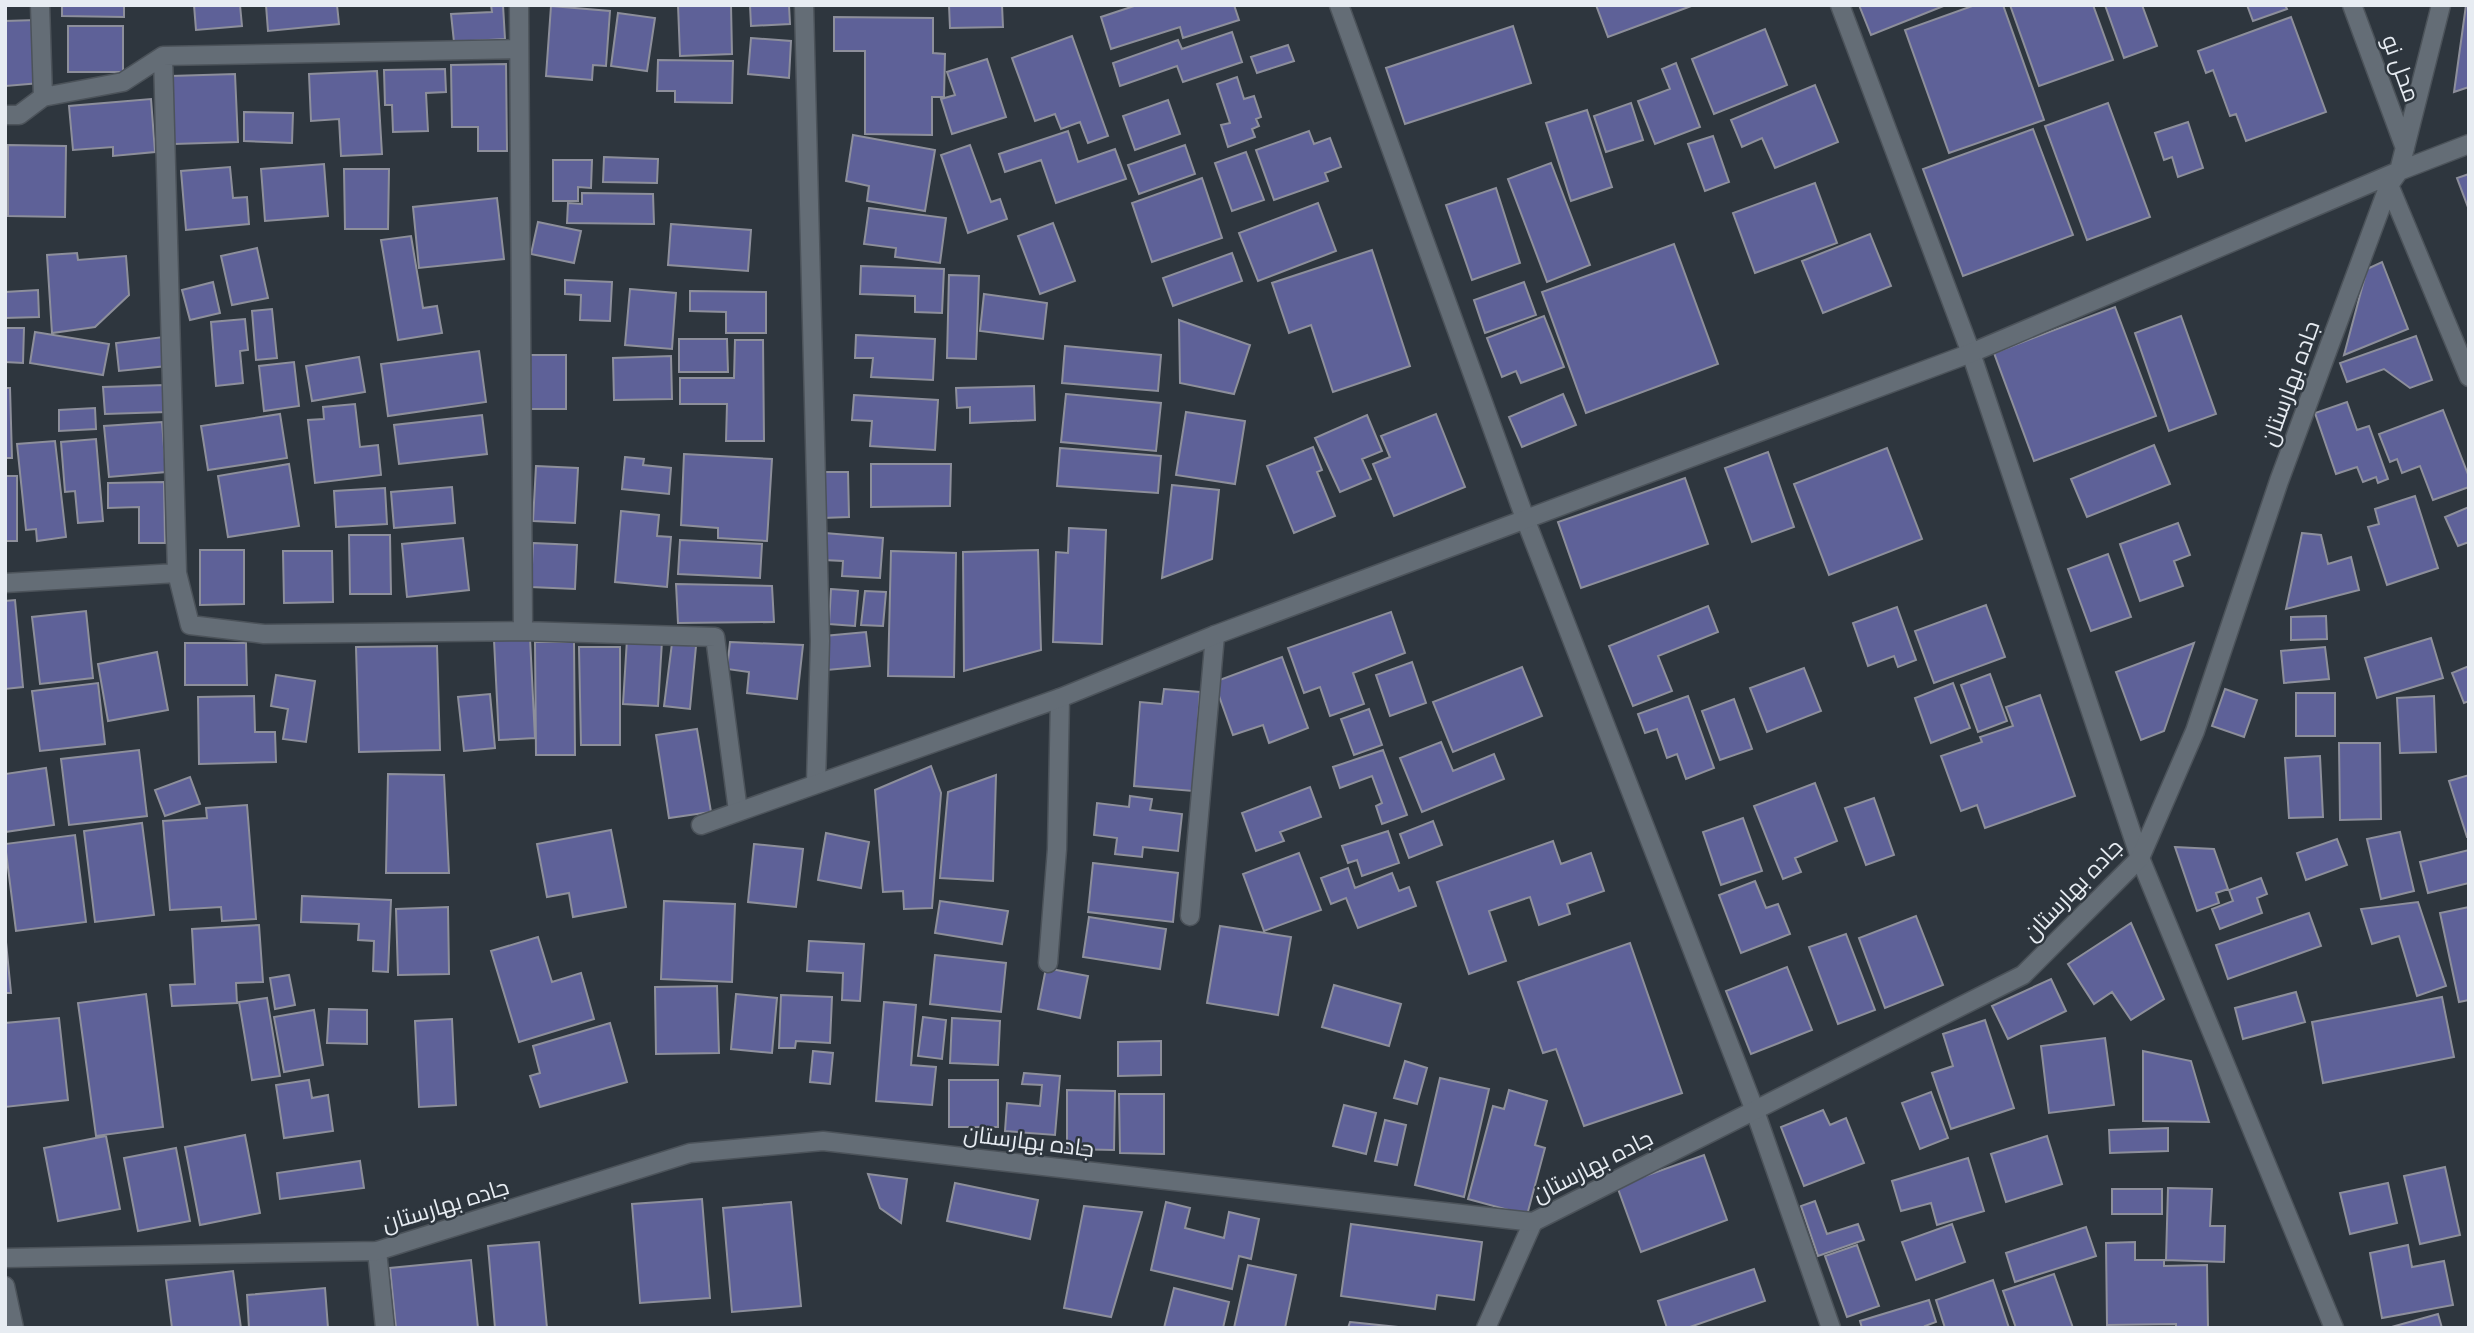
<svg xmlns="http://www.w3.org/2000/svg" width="2474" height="1333" font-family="'IBM Plex Serif',Cairo,serif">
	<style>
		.building { fill: #5e6198; stroke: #8d8f9b; stroke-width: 2 }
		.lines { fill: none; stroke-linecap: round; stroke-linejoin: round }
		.minor-casing { stroke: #4c535a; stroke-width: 21 }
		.tertiary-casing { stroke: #4c535a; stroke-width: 21 }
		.minor { stroke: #646d76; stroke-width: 18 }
		.tertiary { stroke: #646d76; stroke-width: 18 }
		.labels { text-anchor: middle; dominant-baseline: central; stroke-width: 5; stroke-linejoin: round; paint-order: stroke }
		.street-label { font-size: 23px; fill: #e7ecf2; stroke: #2e363e }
	</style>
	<rect width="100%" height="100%" fill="#2e363e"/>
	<path class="building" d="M62,5H124V17L62,16Z
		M194,5H240L242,26L196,30Z
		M266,5H337L339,24L268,31Z
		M491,5H503L505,39L454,42L451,14L492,12Z
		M678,5H731L732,54L680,56Z
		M750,5H789L790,24L751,26Z
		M949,5H1002L1003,27L950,28Z
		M1137,5H1234L1239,20L1183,38L1180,27L1111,49L1101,17Z
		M1596,5H1694L1608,37Z
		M1859,5H1946L1871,35Z
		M1975,5H2003L2044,120L1949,153L1905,30Z
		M2010,5H2093L2113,60L2039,86Z
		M2105,5H2142L2157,46L2124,58Z
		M2247,5H2285L2287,9L2253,21Z
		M2466,5H2469V87L2454,92Z
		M551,6L610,11L606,66L593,65L592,80L546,76Z
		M618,13L655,18L647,71L611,66Z
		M834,17L933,18V53L945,54L944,97H932V135L865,134V51H834Z
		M2291,17L2326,112L2246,141L2236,114L2230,116L2213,70L2206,73L2198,51Z
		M36,20L40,83L6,86L5,21Z
		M68,26H123V72H68Z
		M1513,26L1531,83L1405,124L1386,68Z
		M1765,29L1787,85L1714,114L1692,59Z
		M1232,32L1242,62L1183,82L1177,66L1120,86L1113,63L1178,40L1182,49Z
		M1072,36L1108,136L1088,143L1080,122L1061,129L1055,114L1035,121L1012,58Z
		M751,38L791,41L789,78L748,74Z
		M1288,45L1294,61L1257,73L1251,57Z
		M987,59L1006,117L952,134L941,99L955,95L947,72Z
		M658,60L733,61L732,103L675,102V91H657Z
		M1676,63L1700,127L1655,144L1638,101L1670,89L1662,69Z
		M506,64L507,151H478V127H452L451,65Z
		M445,69L446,92L426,93L428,131L393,132L392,105H385L384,70Z
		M377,71L382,154L341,156L339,119L311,121L309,74Z
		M235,74L238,142L174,144L171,76Z
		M1237,77L1244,99L1254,96L1261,117L1256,119L1259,126L1252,129L1255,137L1228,147L1221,125L1230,123L1217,84Z
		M1815,85L1838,142L1775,168L1762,138L1742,147L1731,120Z
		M151,99L155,152L113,156V147L73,150L69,106Z
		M1168,100L1180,134L1135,150L1123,116Z
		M1631,103L1643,140L1606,152L1594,116Z
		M2108,103L2150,217L2087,240L2045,126Z
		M1587,110L1612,187L1571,201L1546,123Z
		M244,112L293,113L292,143L244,141Z
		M2188,122L2203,168L2178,177L2172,157L2164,160L2155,133Z
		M2033,129L2073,235L1963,276L1923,169Z
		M1068,131L1078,162L1115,149L1126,179L1056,203L1041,160L1005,172L999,154Z
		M1309,131L1314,144L1330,138L1341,167L1325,173L1328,181L1274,200L1256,150Z
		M853,135L935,150L925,211L867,201L869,186L846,181Z
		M1713,136L1729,182L1705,191L1688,144Z
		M8,145L66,146L65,217L8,216Z
		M970,145L991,202L1000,199L1007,219L968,233L941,155Z
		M1185,145L1195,174L1139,194L1128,165Z
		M1246,152L1264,200L1232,211L1215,163Z
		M604,157L658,159L657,183L603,182Z
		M553,160H592L591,188L578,187V201H553Z
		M1551,163L1590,265L1547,282L1508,179Z
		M324,164L328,216L265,221L261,169Z
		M230,167L233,198L247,197L249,224L186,230L181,171Z
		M344,169H389L388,229H345Z
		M2469,174V210L2457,178Z
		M1202,178L1222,238L1152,262L1132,203Z
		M1815,183L1837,243L1755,273L1733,213Z
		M1496,188L1520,263L1472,280L1446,205Z
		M582,193L653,194L654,224L567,223L568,203L582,204Z
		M497,198L504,259L419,268L413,207Z
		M1318,203L1336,251L1258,281L1239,233Z
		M869,208L946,218L940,263L895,257L896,248L864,244Z
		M538,222L581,231L574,263L531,254Z
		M1053,223L1075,281L1040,294L1018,236Z
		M671,224L751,230L748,271L668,265Z
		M1870,234L1891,286L1823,313L1802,261Z
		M411,236L423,308L437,306L442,333L398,340L381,240Z
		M1674,244L1718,364L1586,413L1542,292Z
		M257,248L268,298L232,305L221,256Z
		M1372,250L1410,366L1333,392L1311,325L1289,333L1272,283Z
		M77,253L78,260L126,256L129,295L95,327L52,333L47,255Z
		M1232,253L1242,281L1173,306L1163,278Z
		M2382,262L2408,329L2344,355L2367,269Z
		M861,266L944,269L942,313L915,312V296L860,294Z
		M949,275L979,276L976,359L947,358Z
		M565,280L612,282L610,321L580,320L581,295L565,294Z
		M213,282L220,313L190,320L182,290Z
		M1524,282L1536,315L1485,333L1474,300Z
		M630,289L676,293L672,349L625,345Z
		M38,290L39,317L5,318V292Z
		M690,291L766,292V333H726V312L690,311Z
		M984,294L1047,303L1043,339L980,331Z
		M2115,307L2156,416L2034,461L1994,353Z
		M272,309L277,358L256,360L252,311Z
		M1544,316L1564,367L1521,383L1516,371L1502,377L1487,338Z
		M2181,316L2216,414L2169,431L2135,333Z
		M245,319L248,350L240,351L243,383L216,386L211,322Z
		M1179,320L1250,345L1234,394L1180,383Z
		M5,328H24L23,363L5,362Z
		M35,332L109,344L103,375L30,363Z
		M856,335L935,339L933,380L871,377L873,358H855Z
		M2416,336L2432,380L2410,388L2384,369L2347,382L2340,363Z
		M163,337L167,366L119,371L116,343Z
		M679,339H727L728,372H679Z
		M735,340H763L764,441H726L727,404H680V378H734Z
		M1065,346L1161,355L1158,391L1062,383Z
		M479,351L486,402L388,416L381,364Z
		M530,355H566V409H531Z
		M671,356L672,399L614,400L613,358Z
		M359,357L365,392L312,401L306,366Z
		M294,362L299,406L264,411L259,366Z
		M165,385L167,412L105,414L103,387Z
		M1034,386L1035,420L970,423V407L957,408L956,388Z
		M5,388H10L12,458H5Z
		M1066,394L1161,403L1156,451L1061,442Z
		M1563,394L1576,425L1522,447L1509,417Z
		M854,395L938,400L935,450L870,446L872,421L852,420Z
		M2347,402L2357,430L2369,426L2388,479L2378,483L2376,477L2363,482L2357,467L2336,474L2315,413Z
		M355,404L360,447L378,445L381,475L315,483L308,420L324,419L323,407Z
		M95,408L96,429L59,431V410Z
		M2443,410L2469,477V487L2433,500L2420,466L2402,473L2397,459L2390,462L2379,434Z
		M1186,412L1245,421L1235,484L1176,475Z
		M280,414L287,458L208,470L201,426Z
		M1436,414L1465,487L1394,516L1373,464L1390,457L1381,436Z
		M482,415L487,454L399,464L394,425Z
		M1367,415L1382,451L1362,459L1371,479L1340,492L1315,438Z
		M162,422L166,472L109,477L104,426Z
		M96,439L103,521L78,523L75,491L65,492L61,442Z
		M55,441L66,537L37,541L36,529L26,530L17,444Z
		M2154,445L2170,484L2087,517L2071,479Z
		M1313,447L1322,470L1317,472L1335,516L1294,533L1267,466Z
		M1060,448L1161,456L1158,493L1057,486Z
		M1887,448L1922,539L1829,575L1794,484Z
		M1768,452L1794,527L1752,542L1725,468Z
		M684,454L772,459L767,541L718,538V528L681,525Z
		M625,457L644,459L643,465L671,468L669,494L622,489Z
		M289,464L299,526L228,537L218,476Z
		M871,464H951L950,506L871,507Z
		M536,466L578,468L575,523L533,521Z
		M822,472H848L849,517L823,518Z
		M5,476H17V541H5Z
		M1685,478L1708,544L1581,588L1558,522Z
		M164,482L165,543H139V507L108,508V483Z
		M1172,485L1219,490L1212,559L1162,578Z
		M452,487L455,523L394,528L391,492Z
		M385,488L387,524L336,527L334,491Z
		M2415,496L2438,568L2387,585L2368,527L2379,524L2375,509Z
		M2469,507V542L2458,546L2445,517Z
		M621,511L659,515L657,536L671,537L667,587L615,582Z
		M2178,523L2190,555L2174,561L2183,586L2140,601L2120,544Z
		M1069,528L1106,530L1102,644L1053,642L1056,552L1068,553Z
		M825,533L883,538L880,578L842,576L843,561L824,560Z
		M2302,533L2321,535L2328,564L2351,557L2359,590L2286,609Z
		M349,535H390L391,594H350Z
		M463,538L469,590L407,597L402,544Z
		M680,540L762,544L760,578L678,574Z
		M533,543L577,545L575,589L531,587Z
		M200,550H244V604L200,605Z
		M1038,550L1041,650L964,671L963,552Z
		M283,551H332L333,602L284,603Z
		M891,551L956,553L954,677L888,676Z
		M2108,554L2131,617L2091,631L2068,569Z
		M676,584L772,586L774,622L678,623Z
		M831,589L858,591L855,626L829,624Z
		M865,591L886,592L883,626L861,625Z
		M15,600L23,687L5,689V601Z
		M1986,605L2005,657L1934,683L1915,631Z
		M1708,606L1718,632L1658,656L1672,691L1633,706L1609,646Z
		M1897,607L1916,660L1898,667L1894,656L1868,666L1853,623Z
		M86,611L93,678L40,684L32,617Z
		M1391,612L1405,653L1353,673L1364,704L1330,716L1320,687L1304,693L1288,648Z
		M2326,616L2327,639L2291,640V617Z
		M866,632L870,666L827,670L824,636Z
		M530,638L535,738L499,740L494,640Z
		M2431,638L2443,678L2377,698L2365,658Z
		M627,639L662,641L658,706L623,704Z
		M535,642H574L575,755H536Z
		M730,642L803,645L797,699L747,693L749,672L727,669Z
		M185,643H246L247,685H185Z
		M672,643L696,646L690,709L664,706Z
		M2194,643L2164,731L2141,740L2116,672Z
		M437,646L440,750L359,752L356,647Z
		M579,647H620V745H581Z
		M2325,647L2329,679L2284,683L2281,651Z
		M157,652L168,710L108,721L98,664Z
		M1282,657L1308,728L1269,743L1263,725L1233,735L1214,682Z
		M1412,662L1426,703L1390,716L1376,675Z
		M2469,666V701L2464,703L2452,673Z
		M1522,667L1542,716L1453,752L1433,702Z
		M1804,668L1821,711L1767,732L1750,688Z
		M1990,674L2007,721L1978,732L1961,685Z
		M276,675L315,681L306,742L283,739L288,709L271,706Z
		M98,683L105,744L40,751L32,691Z
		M1953,683L1970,728L1931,743L1915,698Z
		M1164,689L1200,692L1193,791L1134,786L1140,702L1162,704Z
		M2225,689L2257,700L2244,737L2212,726Z
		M2296,693H2335V736H2296Z
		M490,694L495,748L464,751L458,697Z
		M2040,695L2075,796L1985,828L1977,805L1961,811L1941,756L1982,742L1980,737L2013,726L2006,707Z
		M254,696L255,732H275L276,762L199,764L198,697Z
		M1688,696L1714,768L1686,779L1677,754L1667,758L1657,729L1645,733L1638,714Z
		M2434,696L2436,752L2400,753L2397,698Z
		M1734,699L1752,749L1720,760L1702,711Z
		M1369,709L1382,745L1354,755L1341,719Z
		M697,729L711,812L669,818L656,735Z
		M1441,742L1453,771L1494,754L1504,779L1422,812L1400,758Z
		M2339,743H2380L2381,819L2340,820Z
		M139,750L147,816L69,825L61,759Z
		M1383,750L1407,815L1382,824L1376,806L1382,803L1372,776L1340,788L1333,767Z
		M2320,756L2323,817L2289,818L2285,758Z
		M931,766L941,793L932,908L904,909L903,891L883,892L875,790Z
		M46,768L54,825L5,832V774Z
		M388,774L444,775L449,873H386Z
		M996,775L993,881L940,878L948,792Z
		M2469,775V837H2467L2449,781Z
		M190,777L200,804L165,816L155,790Z
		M1815,783L1837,841L1795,858L1801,872L1783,879L1754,806Z
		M1310,787L1321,817L1280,832L1284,841L1256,851L1242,813Z
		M1130,796L1152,799L1150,810L1182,814L1178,851L1143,847L1142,857L1115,854L1117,838L1094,835L1097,803L1129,807Z
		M1874,798L1894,855L1866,865L1845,808Z
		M247,805L256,919L222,921L221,907L170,910L163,821L207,818L206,808Z
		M1743,818L1762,871L1721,885L1703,832Z
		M1433,821L1442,845L1409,858L1400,834Z
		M142,823L154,915L95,922L84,831Z
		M611,830L626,907L573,917L569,893L547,897L537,844Z
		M1388,831L1399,863L1362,876L1357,860L1348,863L1342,846Z
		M2400,832L2414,891L2381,899L2367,839Z
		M826,833L869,842L861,888L818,880Z
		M75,835L86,922L16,931L5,844Z
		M2337,839L2347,865L2306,880L2297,853Z
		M1553,841L1561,864L1591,853L1604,891L1567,904L1570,914L1539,925L1530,897L1489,911L1506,961L1469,974L1437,882Z
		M754,844L803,849L796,907L748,902Z
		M2175,847L2214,849L2228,889L2216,893L2219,903L2197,911Z
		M2469,850V883L2428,893L2420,862Z
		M1299,853L1321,910L1264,931L1243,874Z
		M1093,863L1178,873L1173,922L1088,912Z
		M1348,868L1355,888L1392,873L1399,891L1409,887L1416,906L1358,928L1346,898L1331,904L1321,878Z
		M2261,878L2267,894L2257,898L2262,913L2220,929L2212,909L2233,901L2229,890Z
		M1755,881L1766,908L1778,904L1790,934L1741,953L1719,895Z
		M302,896L391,900L388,972L373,971L374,941L358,940L359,924L301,922Z
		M664,901L735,904L732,982L661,979Z
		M940,901L1008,911L1002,944L935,933Z
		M2418,902L2446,986L2417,996L2399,936L2372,944L2361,909Z
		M448,907L449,974L398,975L396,909Z
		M2469,907V1000L2459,1002L2440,913Z
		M2309,913L2321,946L2228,979L2216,945Z
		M1916,916L1943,985L1885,1008L1859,938Z
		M1089,917L1166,929L1160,969L1083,957Z
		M2131,923L2164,999L2131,1020L2112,992L2094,1004L2068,964Z
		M259,925L263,982L236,983L237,1003L172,1006L170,985L195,984L192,929Z
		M1220,926L1291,937L1278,1015L1207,1003Z
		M1846,934L1875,1010L1838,1024L1809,947Z
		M538,937L552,982L581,973L594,1019L519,1042L491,951Z
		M809,941L864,944L860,1001L842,1000L843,973L807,971Z
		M6,942L11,993H5V943Z
		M1630,943L1682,1093L1584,1126L1556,1049L1543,1053L1518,982Z
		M935,955L1006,963L1001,1012L930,1004Z
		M1787,967L1812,1030L1751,1054L1726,991Z
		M1046,968L1088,976L1080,1018L1038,1009Z
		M289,975L295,1005L275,1009L270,978Z
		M2051,979L2066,1011L2008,1039L1992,1006Z
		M1334,985L1401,1004L1389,1046L1322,1027Z
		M717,986L719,1053L656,1054L655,987Z
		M2296,992L2305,1022L2243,1039L2235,1008Z
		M146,994L163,1127L96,1136L78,1003Z
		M736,994L777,998L772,1053L731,1049Z
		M781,995L832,997L830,1043L796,1041L795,1048H779Z
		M2442,997L2454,1057L2323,1083L2312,1022Z
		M267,998L280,1076L252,1080L239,1002Z
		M884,1002L916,1005L911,1065L936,1067L932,1105L876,1101Z
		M329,1009L367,1010V1044L327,1043Z
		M314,1010L323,1065L284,1072L274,1017Z
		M923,1017L946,1020L942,1059L918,1056Z
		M59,1018L68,1100L5,1107V1023Z
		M952,1018L1000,1021L998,1065L950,1063Z
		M452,1019L456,1105L419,1107L415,1021Z
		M1985,1020L2014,1108L1951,1129L1932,1073L1953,1066L1943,1034Z
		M610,1023L627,1082L540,1107L530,1076L540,1073L533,1046Z
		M2105,1038L2114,1105L2049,1113L2041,1046Z
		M1161,1041V1075L1118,1076V1042Z
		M813,1051L833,1053L830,1084L810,1082Z
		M2143,1051L2191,1061L2209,1122L2143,1121Z
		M1405,1061L1427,1068L1417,1104L1394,1098Z
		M1024,1073L1060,1076L1055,1135L1005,1131L1007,1103L1040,1106L1042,1085L1022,1084Z
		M1440,1078L1489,1089L1464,1197L1415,1185Z
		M309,1080L312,1098L328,1095L333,1131L284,1138L276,1085Z
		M949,1080H998V1127H949Z
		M1067,1090L1115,1091L1114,1150L1067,1149Z
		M1509,1090L1547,1101L1535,1145L1545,1148L1527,1215L1468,1199L1493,1106L1504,1109Z
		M1931,1092L1948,1138L1920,1149L1902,1103Z
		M1119,1094H1164V1154L1120,1153Z
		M1344,1105L1376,1113L1366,1154L1333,1146Z
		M1823,1110L1830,1125L1846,1118L1864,1163L1804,1186L1781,1127Z
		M1385,1120L1406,1125L1397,1165L1375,1161Z
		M2168,1128V1151L2110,1153L2109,1130Z
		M245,1135L260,1213L200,1225L185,1147Z
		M106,1136L120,1209L58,1221L44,1148Z
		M2047,1136L2062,1184L2006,1202L1991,1154Z
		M176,1148L190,1221L138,1231L124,1158Z
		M1704,1155L1727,1220L1641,1252L1617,1186Z
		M1968,1158L1984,1211L1937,1225L1931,1203L1901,1211L1892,1181Z
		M360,1161L364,1188L280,1199L277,1173Z
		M2445,1167L2460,1235L2420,1244L2404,1176Z
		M868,1174L907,1179L901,1223L880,1208Z
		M955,1183L1038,1200L1030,1239L947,1221Z
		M2388,1183L2397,1223L2350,1234L2340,1193Z
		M2168,1188L2212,1189L2210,1226H2225L2224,1262L2166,1260Z
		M2112,1189H2162V1214H2112Z
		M702,1199L710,1298L640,1303L632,1204Z
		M1815,1201L1827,1234L1858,1224L1864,1240L1818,1256L1801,1206Z
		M791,1202L801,1306L732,1312L723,1208Z
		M1166,1202L1190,1208L1185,1228L1224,1238L1229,1212L1259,1219L1251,1259L1239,1256L1232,1289L1151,1270Z
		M1084,1206L1142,1212L1111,1317L1064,1308Z
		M1351,1224L1482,1242L1474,1300L1437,1295L1435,1309L1341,1296Z
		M1952,1224L1965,1262L1916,1280L1902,1242Z
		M2086,1227L2096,1256L2015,1282L2006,1253Z
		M539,1242L547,1328H495L488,1246Z
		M2135,1242V1260H2164V1266L2207,1265L2208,1328H2176V1324L2107,1325L2106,1243Z
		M1857,1245L1879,1306L1847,1317L1825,1256Z
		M2408,1245L2412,1267L2444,1261L2453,1305L2382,1318L2370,1253Z
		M471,1260L478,1328H396L390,1268Z
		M1248,1265L1296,1275L1285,1328H1234Z
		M1754,1269L1765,1301L1687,1328H1667L1658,1301Z
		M233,1271L241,1328H172L166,1280Z
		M2054,1274L2073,1328H2016L2003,1291Z
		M1993,1280L2009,1328H1945L1936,1300Z
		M325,1288L328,1328H249L247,1295Z
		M1174,1288L1229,1302L1223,1328H1164Z
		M1929,1300L1936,1322L1925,1326L1926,1328H1862L1860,1321Z
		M2438,1314L2442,1328H2388Z
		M1350,1322L1408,1328H1348Z"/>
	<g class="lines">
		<g class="minor-casing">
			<path id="minor" d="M40,5L43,97
				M519,5L523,631
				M804,5L820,641L816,783
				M1339,5L1526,521L1755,1111L1831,1328
				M1840,5L1971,353L2140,858L2334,1328
				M163,56L177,573
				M5,115H19L43,97L123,82L163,56L519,49
				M5,583L177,573L190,625L264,634L523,631L715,637L738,811
				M1190,916L1215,635
				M1048,963L1057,849L1060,698
				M377,1251L385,1328
				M5,1286L14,1328
				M1486,1328L1533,1222"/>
		</g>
		<g class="tertiary-casing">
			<path id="tertiary" d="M2352,5L2405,148
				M2389,185L2469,377
				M701,825L1060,698L1215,635L1971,353L2399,171L2469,144
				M5,1258L377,1251L690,1153L823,1141L1533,1222L2023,975L2140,858L2195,731L2279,481L2389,185L2399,171L2441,5"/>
		</g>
		<use href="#minor" class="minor"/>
		<use href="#tertiary" class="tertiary"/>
	</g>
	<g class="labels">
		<g class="street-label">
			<text transform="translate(2402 68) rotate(70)">محل نو</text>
			<text transform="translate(2289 383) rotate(-70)">جاده بهارستان</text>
			<text transform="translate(2072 889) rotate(-46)">جاده بهارستان</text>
			<text transform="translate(1029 1140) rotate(7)">جاده بهارستان</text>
			<text transform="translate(1592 1165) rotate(-27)">جاده بهارستان</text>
			<text transform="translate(445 1204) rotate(-17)">جاده بهارستان</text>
		</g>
	</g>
	<rect width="2474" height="1333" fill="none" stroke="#e7ecf2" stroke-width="14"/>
</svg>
